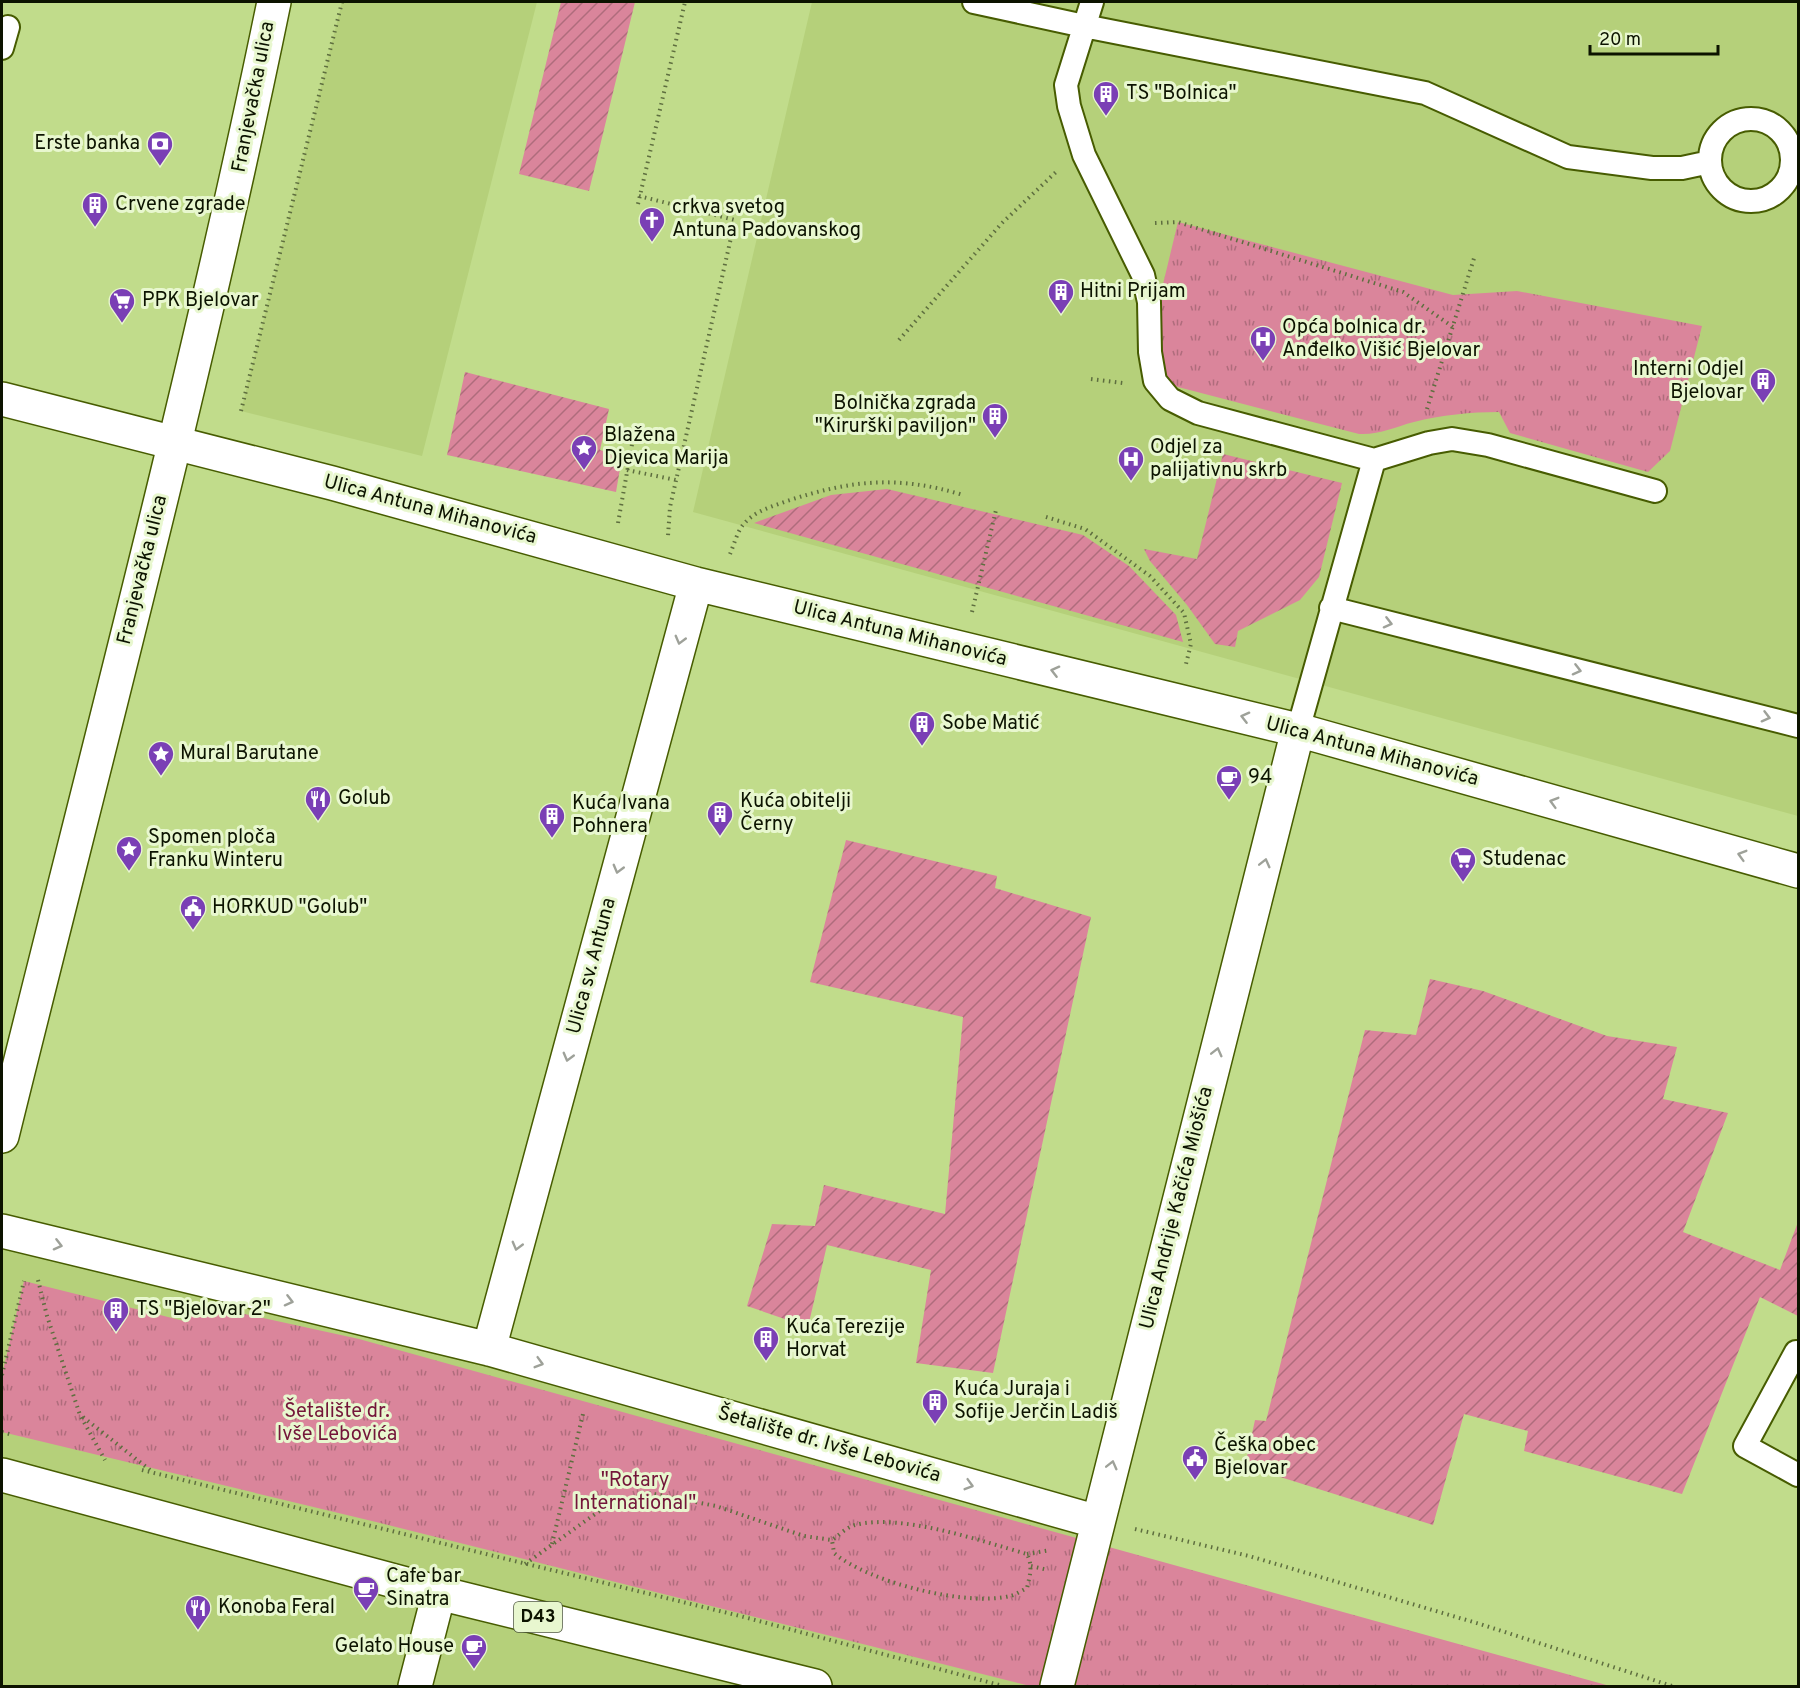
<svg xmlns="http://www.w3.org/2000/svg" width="1800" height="1688" font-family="Overpass,sans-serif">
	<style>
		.built { fill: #b5d07a }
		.park { fill: url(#park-tufts) }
		.garden { fill: url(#garden-furrows) }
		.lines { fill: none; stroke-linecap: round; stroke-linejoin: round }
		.lane-casing { stroke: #475c01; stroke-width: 26 }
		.street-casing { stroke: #475c01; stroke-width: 36 }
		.secondary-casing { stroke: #475c01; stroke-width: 36 }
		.primary-casing { stroke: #475c01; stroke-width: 36 }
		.path { stroke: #5e6e3f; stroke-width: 4; stroke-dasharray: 1.5 4.5; stroke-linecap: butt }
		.lane { stroke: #fff; stroke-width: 22 }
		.street { stroke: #fff; stroke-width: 33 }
		.secondary { stroke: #fff; stroke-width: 33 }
		.primary { stroke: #fff; stroke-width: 33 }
		.oneway { stroke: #9ea199 }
		.labels { text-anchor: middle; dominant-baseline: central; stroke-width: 6; stroke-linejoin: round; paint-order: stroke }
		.shield { fill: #e8f7cf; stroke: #4e573e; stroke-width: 1.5 }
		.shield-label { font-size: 18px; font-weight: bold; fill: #0c1300 }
		.poi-label { font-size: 20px; fill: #0c1300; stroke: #e8f7cf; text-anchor: start }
		.street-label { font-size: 20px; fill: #0c1300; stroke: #e8f7cf }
		.park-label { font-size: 20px; fill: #731539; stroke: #e8f7cf }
	</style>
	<defs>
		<pattern id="park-tufts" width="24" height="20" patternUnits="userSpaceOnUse" patternTransform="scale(1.5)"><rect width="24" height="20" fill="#da859b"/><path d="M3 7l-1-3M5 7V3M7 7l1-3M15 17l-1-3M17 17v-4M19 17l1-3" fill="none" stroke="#af6c7c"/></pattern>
		<pattern id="garden-furrows" width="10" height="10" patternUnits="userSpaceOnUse" patternTransform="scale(1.5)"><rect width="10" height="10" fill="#da859b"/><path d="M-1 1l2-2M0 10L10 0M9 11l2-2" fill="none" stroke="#af6c7c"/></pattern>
	</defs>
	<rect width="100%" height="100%" fill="#c1dc8b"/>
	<path class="built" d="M342,2H537L422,456L241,411Z
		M812,2H1798V816L693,512Z
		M2,1231L1098,1522L1059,1686H2Z"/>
	<path class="park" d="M1178,222L1453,295L1517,291L1702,326L1670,451L1648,472L1510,433L1499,412C1471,412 1441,415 1414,422C1394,427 1380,435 1359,434L1155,381L1150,338Z
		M24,1281L188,1322L193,1304H199L359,1339L1610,1686H1030L376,1522L2,1432V1375Z"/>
	<path class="garden" d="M561,2H635L589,191L519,174Z
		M465,372L609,409L600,450L622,457L616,492L447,455Z
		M1223,454L1342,483L1319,577L1300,600L1238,631L1235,647L1215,644L1187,605L1150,561L1144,549L1197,559Z
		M887,489L1083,535L1129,566L1176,615L1183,642L754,523L831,495Z
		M846,840L997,876L995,888L1091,917L993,1373L916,1363L931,1270L827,1245L808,1327L747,1306L772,1224L815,1226L824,1185L945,1214L963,1017L810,982Z
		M1430,979L1483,991L1607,1036L1677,1047L1663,1099L1728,1113L1683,1232L1780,1270L1798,1222V1316L1760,1297L1682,1494L1524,1451L1528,1431L1464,1414L1433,1525L1245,1466L1255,1420L1266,1421L1365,1030L1416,1035Z"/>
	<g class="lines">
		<g class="lane-casing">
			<path id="lane" d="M974,2L1084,26L1425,93L1568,157L1652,168H1682L1710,162
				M1092,2L1066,85L1069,106L1084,155L1143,275L1149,302L1150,352L1155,381L1170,399L1198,413L1374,460L1298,730
				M2,48L8,27
				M1710 160a41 41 0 1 1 82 0a41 41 0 1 1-82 0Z
				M1374,460L1429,443L1452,439L1488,445L1655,491
				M1331,608L1798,726
				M1798,1353L1796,1352L1745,1446L1798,1475"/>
		</g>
		<g class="street-casing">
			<path id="street" d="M2,399L332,483L696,584L1298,730L1798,871
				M2,1231L489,1349L1098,1522
				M489,1349L696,584
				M415,1686L439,1593
				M1057,1686L1298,730"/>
		</g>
		<g class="secondary-casing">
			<path id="secondary" d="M2,1136C95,759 196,382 274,2"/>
		</g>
		<g class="primary-casing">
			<path id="primary" d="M2,1475L439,1593L815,1686"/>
		</g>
		<path class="path" d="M639,196L735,220L670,507L668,536
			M638,204L685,2
			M1155,223L1178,222L1403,292L1453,327
			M899,340L1002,223L1056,172
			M1091,379L1123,383
			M1427,409L1475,255
			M241,411L342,2
			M627,470L676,480
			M1046,517L1085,529L1150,576L1184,613L1191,644L1186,664
			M618,523L634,433
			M730,554C734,545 737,532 743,525C754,511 771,507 787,501C851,480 898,475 963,495
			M972,612L996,510
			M38,1280L47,1316L80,1415L105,1460
			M2,1375L24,1281
			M83,1417L150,1470
			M2,1432L13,1435
			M142,1470L740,1616L1003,1686
			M1135,1529L1249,1556L1480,1624L1672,1686
			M552,1544L583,1414
			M1027,1554L1050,1550
			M525,1564L605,1507L649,1493L716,1506L804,1536L832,1540C839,1535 847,1527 855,1525C901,1513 981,1541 1027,1554C1033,1566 1030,1575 1027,1588C1021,1591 1015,1595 1010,1596C966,1607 868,1582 834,1553L832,1540
			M1031,1566L1048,1570"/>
		<use href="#lane" class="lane"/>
		<use href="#street" class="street"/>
		<use href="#secondary" class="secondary"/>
		<use href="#primary" class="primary"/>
	</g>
	<defs><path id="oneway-chevron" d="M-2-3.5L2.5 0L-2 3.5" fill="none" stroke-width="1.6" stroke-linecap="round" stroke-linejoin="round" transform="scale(1.5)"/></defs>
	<g class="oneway">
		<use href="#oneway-chevron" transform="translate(1388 623) rotate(14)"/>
		<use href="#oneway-chevron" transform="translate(680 640) rotate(105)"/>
		<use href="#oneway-chevron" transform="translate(1577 670) rotate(14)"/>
		<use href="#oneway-chevron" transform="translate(1055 671) rotate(-166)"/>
		<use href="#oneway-chevron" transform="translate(1245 717) rotate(-166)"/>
		<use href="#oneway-chevron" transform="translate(1766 717) rotate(15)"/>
		<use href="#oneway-chevron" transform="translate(1554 802) rotate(-164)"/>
		<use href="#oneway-chevron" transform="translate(1742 855) rotate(-164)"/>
		<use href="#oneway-chevron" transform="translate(1265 863) rotate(-76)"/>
		<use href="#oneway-chevron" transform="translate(618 869) rotate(105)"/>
		<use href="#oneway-chevron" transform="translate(1217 1052) rotate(-76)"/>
		<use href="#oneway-chevron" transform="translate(568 1057) rotate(105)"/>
		<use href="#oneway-chevron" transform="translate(58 1245) rotate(14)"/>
		<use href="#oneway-chevron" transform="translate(517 1246) rotate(105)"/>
		<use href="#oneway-chevron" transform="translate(289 1301) rotate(14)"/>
		<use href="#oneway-chevron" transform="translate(539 1363) rotate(16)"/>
		<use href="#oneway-chevron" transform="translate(1112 1465) rotate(-76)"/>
		<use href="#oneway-chevron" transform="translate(969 1485) rotate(16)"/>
	</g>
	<defs>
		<g id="building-pin" transform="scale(1.35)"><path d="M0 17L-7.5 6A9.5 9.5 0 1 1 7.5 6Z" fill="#7a3fb5" stroke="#e8f7cf"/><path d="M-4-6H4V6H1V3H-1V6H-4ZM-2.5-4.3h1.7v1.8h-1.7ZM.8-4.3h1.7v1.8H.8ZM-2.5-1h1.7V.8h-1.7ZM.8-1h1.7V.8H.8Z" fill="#fff"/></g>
		<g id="bank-pin" transform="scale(1.35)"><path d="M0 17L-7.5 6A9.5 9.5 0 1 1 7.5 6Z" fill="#7a3fb5" stroke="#e8f7cf"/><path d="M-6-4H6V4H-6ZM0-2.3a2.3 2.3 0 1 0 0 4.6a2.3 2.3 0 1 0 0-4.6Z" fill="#fff"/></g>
		<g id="church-pin" transform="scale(1.35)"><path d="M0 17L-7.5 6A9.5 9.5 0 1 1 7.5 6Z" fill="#7a3fb5" stroke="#e8f7cf"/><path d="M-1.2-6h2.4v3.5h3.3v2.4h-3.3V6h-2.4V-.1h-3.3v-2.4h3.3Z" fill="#fff"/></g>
		<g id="supermarket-pin" transform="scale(1.35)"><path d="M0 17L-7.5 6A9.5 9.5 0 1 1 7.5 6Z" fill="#7a3fb5" stroke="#e8f7cf"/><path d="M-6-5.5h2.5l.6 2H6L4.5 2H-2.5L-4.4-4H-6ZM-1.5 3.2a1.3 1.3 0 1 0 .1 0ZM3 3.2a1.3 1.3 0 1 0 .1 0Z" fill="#fff"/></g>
		<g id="hospital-pin" transform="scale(1.35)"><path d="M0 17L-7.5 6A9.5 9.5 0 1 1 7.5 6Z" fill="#7a3fb5" stroke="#e8f7cf"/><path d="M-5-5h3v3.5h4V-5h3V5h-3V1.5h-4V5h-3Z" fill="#fff"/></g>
		<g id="sight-pin" transform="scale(1.35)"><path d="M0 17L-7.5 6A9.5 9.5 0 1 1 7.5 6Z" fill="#7a3fb5" stroke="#e8f7cf"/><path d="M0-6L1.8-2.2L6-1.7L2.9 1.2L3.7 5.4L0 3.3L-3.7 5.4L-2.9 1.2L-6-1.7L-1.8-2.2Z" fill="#fff"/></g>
		<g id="cafe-pin" transform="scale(1.35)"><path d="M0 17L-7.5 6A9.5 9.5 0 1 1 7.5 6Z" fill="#7a3fb5" stroke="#e8f7cf"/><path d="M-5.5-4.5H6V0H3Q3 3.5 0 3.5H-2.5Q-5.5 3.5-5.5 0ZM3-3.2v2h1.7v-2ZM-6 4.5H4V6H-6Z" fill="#fff"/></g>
		<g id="restaurant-pin" transform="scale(1.35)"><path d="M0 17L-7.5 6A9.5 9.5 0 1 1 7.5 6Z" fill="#7a3fb5" stroke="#e8f7cf"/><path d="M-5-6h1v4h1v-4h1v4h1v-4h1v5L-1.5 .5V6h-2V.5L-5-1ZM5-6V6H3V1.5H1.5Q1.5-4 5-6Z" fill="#fff"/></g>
		<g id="civic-pin" transform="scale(1.35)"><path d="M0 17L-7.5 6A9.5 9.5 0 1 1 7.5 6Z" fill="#7a3fb5" stroke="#e8f7cf"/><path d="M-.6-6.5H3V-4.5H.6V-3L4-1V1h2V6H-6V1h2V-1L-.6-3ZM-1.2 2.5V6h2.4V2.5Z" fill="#fff"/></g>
	</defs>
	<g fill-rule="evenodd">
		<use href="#building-pin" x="1106" y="94"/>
		<use href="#bank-pin" x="160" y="144"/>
		<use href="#building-pin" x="95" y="205"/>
		<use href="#church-pin" x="652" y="220"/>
		<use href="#building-pin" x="1061" y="292"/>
		<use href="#supermarket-pin" x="122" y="301"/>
		<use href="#hospital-pin" x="1263" y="339"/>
		<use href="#building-pin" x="1763" y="381"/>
		<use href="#building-pin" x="995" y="416"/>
		<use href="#sight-pin" x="584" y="448"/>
		<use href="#hospital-pin" x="1131" y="459"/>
		<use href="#building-pin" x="922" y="724"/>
		<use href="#sight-pin" x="161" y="754"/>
		<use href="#cafe-pin" x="1229" y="778"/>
		<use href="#restaurant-pin" x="318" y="799"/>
		<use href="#building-pin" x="720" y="814"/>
		<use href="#building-pin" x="552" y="816"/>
		<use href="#sight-pin" x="129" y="849"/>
		<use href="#supermarket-pin" x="1463" y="860"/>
		<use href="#civic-pin" x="193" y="908"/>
		<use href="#building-pin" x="116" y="1310"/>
		<use href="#building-pin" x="766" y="1339"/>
		<use href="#building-pin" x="935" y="1402"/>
		<use href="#civic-pin" x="1195" y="1458"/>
		<use href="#cafe-pin" x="366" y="1589"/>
		<use href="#restaurant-pin" x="198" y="1608"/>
		<use href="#cafe-pin" x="474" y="1647"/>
	</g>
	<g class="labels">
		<rect class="shield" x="514" y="1602" width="48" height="30" rx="4.5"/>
		<g class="shield-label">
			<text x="538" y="1617">D43</text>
		</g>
		<g class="poi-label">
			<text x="1126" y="94">TS "Bolnica"</text>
			<text x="140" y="144" text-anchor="end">Erste banka</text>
			<text x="115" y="205">Crvene zgrade</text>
			<text x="672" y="208">crkva svetog<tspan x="672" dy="23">Antuna Padovanskog</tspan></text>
			<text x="1080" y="292">Hitni Prijam</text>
			<text x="142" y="301">PPK Bjelovar</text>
			<text x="1282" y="328">Opća bolnica dr.<tspan x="1282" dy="23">Anđelko Višić Bjelovar</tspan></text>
			<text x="1744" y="370" text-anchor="end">Interni Odjel<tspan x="1744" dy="23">Bjelovar</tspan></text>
			<text x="976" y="404" text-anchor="end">Bolnička zgrada<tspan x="976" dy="23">"Kirurški paviljon"</tspan></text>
			<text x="604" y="436">Blažena<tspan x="604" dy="23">Djevica Marija</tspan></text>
			<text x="1150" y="448">Odjel za<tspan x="1150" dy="23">palijativnu skrb</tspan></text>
			<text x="942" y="724">Sobe Matić</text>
			<text x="180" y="754">Mural Barutane</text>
			<text x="1248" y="778">94</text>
			<text x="338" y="799">Golub</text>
			<text x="740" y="802">Kuća obitelji<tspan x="740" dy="23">Černy</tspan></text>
			<text x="572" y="804">Kuća Ivana<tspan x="572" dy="23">Pohnera</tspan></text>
			<text x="148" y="838">Spomen ploča<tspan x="148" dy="23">Franku Winteru</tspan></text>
			<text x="1482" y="860">Studenac</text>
			<text x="212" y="908">HORKUD "Golub"</text>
			<text x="136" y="1310">TS "Bjelovar 2"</text>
			<text x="786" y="1328">Kuća Terezije<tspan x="786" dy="23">Horvat</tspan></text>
			<text x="954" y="1390">Kuća Juraja i<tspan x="954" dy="23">Sofije Jerčin Ladiš</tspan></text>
			<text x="1214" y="1446">Češka obec<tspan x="1214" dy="23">Bjelovar</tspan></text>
			<text x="386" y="1577">Cafe bar<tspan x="386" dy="23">Sinatra</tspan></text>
			<text x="218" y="1608">Konoba Feral</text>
			<text x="454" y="1647" text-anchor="end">Gelato House</text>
		</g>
		<g class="street-label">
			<text transform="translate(254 97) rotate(-79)">Franjevačka ulica</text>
			<text transform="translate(430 510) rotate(15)">Ulica Antuna Mihanovića</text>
			<text transform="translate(143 570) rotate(-76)">Franjevačka ulica</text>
			<text transform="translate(900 634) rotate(14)">Ulica Antuna Mihanovića</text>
			<text transform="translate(1372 752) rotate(15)">Ulica Antuna Mihanovića</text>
			<text transform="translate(592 966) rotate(-75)">Ulica sv. Antuna</text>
			<text transform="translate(1177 1208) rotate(-76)">Ulica Andrije Kačića Miošića</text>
			<text transform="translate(829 1445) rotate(16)">Šetalište dr. Ivše Lebovića</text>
		</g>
		<g class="park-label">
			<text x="337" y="1412">Šetalište dr.<tspan x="337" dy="23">Ivše Lebovića</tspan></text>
			<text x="635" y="1481">"Rotary<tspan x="635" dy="23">International"</tspan></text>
		</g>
	</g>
	<rect width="1800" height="1688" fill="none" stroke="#0c1300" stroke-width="6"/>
	<path d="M1590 45v9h128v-9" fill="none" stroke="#0c1300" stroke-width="3"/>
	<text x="1599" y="45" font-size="18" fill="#0c1300" stroke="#e8f7cf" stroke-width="4.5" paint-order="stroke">20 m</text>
</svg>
